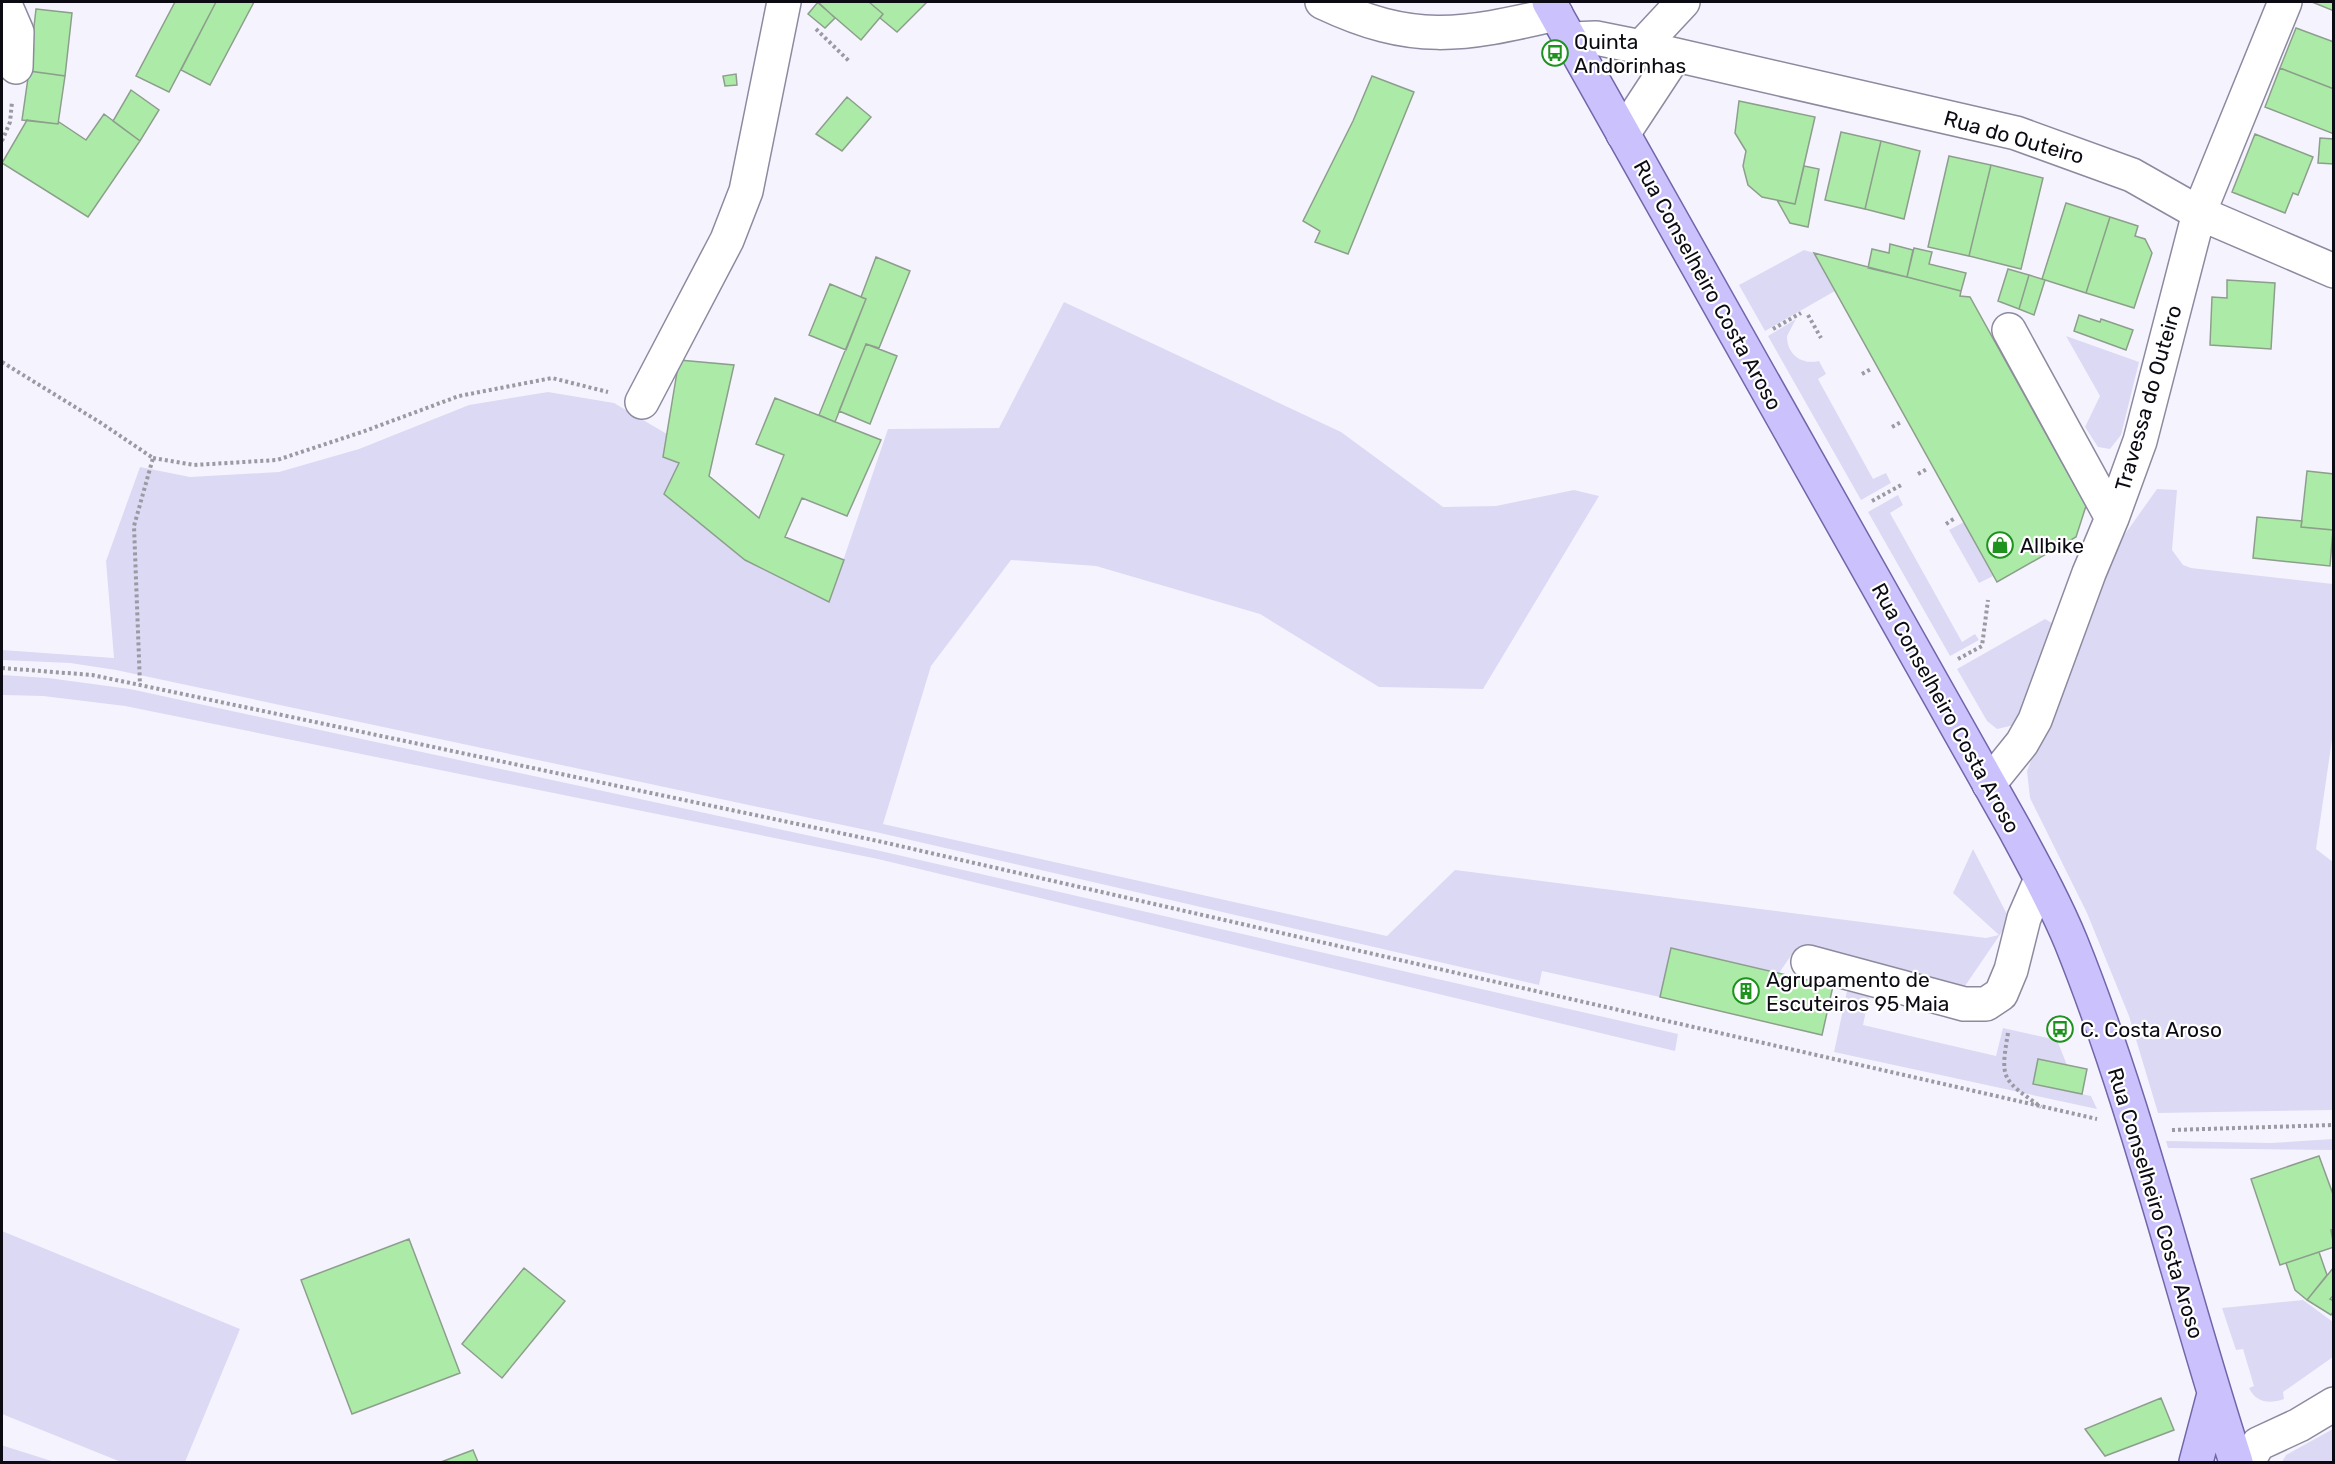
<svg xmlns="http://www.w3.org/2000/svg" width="2335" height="1464" font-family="Rubik,sans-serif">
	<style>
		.green { fill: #dcd9f5 }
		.building { fill: #aceba7; stroke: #8d9e8c; stroke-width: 1.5 }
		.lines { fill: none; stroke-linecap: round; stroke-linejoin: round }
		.minor-casing { stroke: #8d8aa0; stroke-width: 36 }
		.major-casing { stroke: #7166a9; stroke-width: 36 }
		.path { stroke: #9b9aa3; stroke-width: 4; stroke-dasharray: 3 3; stroke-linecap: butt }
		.minor { stroke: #fff; stroke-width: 33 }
		.major { stroke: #cbc1fc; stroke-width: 33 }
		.labels { text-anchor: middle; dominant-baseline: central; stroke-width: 4.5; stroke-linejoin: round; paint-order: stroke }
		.poi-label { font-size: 21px; fill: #0c0b13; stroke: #fff; text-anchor: start }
		.street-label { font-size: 21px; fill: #0c0b13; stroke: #fff }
	</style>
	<rect width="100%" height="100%" fill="#f5f4fe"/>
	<path class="green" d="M1804,250L1814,253L1835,291L1765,331L1739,285Z
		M1064,302L1341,432L1443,507L1496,506L1574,490L1599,496L1483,689L1379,687L1260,614L1096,566L1011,560L931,666L883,824L1387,936L1455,870L1986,938L1999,935L1953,893L1973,849L2010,920L1965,986L1794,951L1779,973L1671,948L1660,997L1542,971L1539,985L880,833L116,670L70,663L2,660V650L114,658L106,561L140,467L190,477L279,472L359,449L469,405L548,392L614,403L667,434L663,457L679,463L664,494L745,560L829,602L888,429L999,428Z
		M1796,319L1787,336C1787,355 1802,365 1819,361L1826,374L1818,379L1873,479L1886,473L1891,483L1861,500L1768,336Z
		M2066,336L2139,362L2121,435L2110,449L2098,447L2085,427L2100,396Z
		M2157,489L2177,490L2172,550L2183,565L2191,568L2333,584V733L2316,849L2333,862V1110L2158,1113L2129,1016L2087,913L2030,798L2027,771L2113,551Z
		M1898,495L1903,505L1890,513L1962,642L1975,634L1979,640L1950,656L1868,512Z
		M1964,522L1993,576L1979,583L1949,530Z
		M2045,619L2055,625L2058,635L2014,725L1997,729L1987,721L1957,669Z
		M2,675L48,678L130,689L876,850L1678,1034L1675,1051L878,859L125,706L43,696L2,695Z
		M1847,991L1869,997L1863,1025L1996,1056L2003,1028L2057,1040L2067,1065L2038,1059L2033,1084L2091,1096L2097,1109L1834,1052Z
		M2333,1139V1150L2168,1148L2166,1141L2271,1143Z
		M2,1231L240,1329L185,1462H121L2,1414Z
		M2303,1300L2333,1322V1357L2283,1392L2284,1399C2270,1404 2256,1403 2249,1388L2254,1386L2243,1349L2236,1350L2222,1308Z
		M2333,1429V1462H2282L2286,1455Z
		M2,1445L4,1446L55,1462H2Z"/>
	<path class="building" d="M175,2H216L169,92L136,76Z
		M216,2H254L210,85L181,70Z
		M817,2H869L883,14L861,40Z
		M818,2L835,18L825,28L808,14Z
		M869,2H927L897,32L880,18L883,14Z
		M2312,2H2334V11Z
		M36,9L72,13L65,76L29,71Z
		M2296,28L2334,42V89L2280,68Z
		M2280,68L2334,89V134L2265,107Z
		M29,71L65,76L58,124L22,120Z
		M736,74L737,85L725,86L723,76Z
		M1372,76L1414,92L1348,254L1315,242L1320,231L1303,221L1353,121Z
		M131,90L159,110L140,141L113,121Z
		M847,97L871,117L842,151L816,134Z
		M1739,101L1815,117L1795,204L1762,197L1748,185L1743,166L1746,151L1735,133Z
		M104,114L140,141L88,217L2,163L27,120L58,124L59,122L86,140Z
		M1841,132L1881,141L1865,209L1825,200Z
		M2255,134L2313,157L2298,195L2293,193L2285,213L2232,192Z
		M2320,138L2334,139V164L2318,163Z
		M1881,141L1920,151L1904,219L1865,209Z
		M1949,156L1991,165L1969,256L1928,247Z
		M1991,165L2043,178L2021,269L1969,256Z
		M1804,166L1819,169L1808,227L1790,223L1777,200L1795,204Z
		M2066,203L2110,217L2086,293L2042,279Z
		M2110,217L2138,226L2135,236L2145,239L2152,253L2134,308L2086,293Z
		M1890,244L1913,250L1907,277L1868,268L1872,249L1889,253Z
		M1914,248L1932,252L1929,264L1966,273L1961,291L1907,277Z
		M1814,253L1961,291L1960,296L1970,297L2086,506L2076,537L1997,582Z
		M876,257L910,271L879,348L866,344L835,422L819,415L866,299L861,297Z
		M2008,269L2029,275L2019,309L1998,301Z
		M2029,275L2045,280L2034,315L2019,309Z
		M2227,280L2275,283L2271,349L2210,345L2212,297L2227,298Z
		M830,284L866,299L846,350L809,335Z
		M2079,315L2100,322L2101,319L2133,330L2126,350L2074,331Z
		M866,344L897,356L870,424L839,411Z
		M679,360L734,365L709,476L759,518L784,455L756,444L775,398L881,440L847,516L802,498L785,537L844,560L829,602L745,560L664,494L679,463L663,457Z
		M2307,471L2334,474V530L2301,527Z
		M2257,517L2302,521L2301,527L2333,530L2330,566L2253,558Z
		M1671,948L1833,986L1822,1035L1660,997Z
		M2038,1059L2087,1069L2082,1094L2033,1084Z
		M2319,1156L2334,1197V1229L2331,1230L2334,1247L2280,1265L2251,1179Z
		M409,1239L460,1373L352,1414L301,1280Z
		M2319,1252L2327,1275L2307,1300L2295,1290L2286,1263Z
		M2334,1267V1295L2330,1299L2334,1301V1311L2331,1315L2307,1300Z
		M524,1268L565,1301L502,1378L462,1344Z
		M2161,1398L2174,1430L2105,1456L2085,1429Z
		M473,1450L478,1462H441Z"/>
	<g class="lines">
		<g class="minor-casing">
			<path id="minor" d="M4,2L17,32L16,67
				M1322,2C1413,45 1461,36 1556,14
				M1570,39L1596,38L1641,47L2016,133L2132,175L2199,213L2334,271
				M1641,47L1683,2
				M1623,134L1675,55
				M2009,330L2112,518
				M642,402L727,240L746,191L784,2
				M1989,784L2022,743L2035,720L2089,573L2112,518L2140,441L2199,213L2285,2
				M1808,962L1964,1004H1986L2001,994L2011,970L2024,918L2041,879
				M2248,1462L2258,1444L2299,1425L2334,1404"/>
		</g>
		<g class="major-casing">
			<path id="major" d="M1549,2L2014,828C2034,865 2055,903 2071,942C2139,1111 2180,1290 2236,1462
				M2196,1462L2214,1394"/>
		</g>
		<path class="path" d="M816,29L850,62
			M2,141L10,122L12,102
			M1808,315L1821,338
			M1773,329L1801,313
			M2,362L101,423L153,458L134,526L140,685
			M1862,374L1871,369
			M1892,427L1901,422
			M153,458L194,465L277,460L362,432L459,396L552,378L608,392
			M1918,474L1927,469
			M1872,501L1903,484
			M1946,524L1955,518
			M1958,659L1982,646L1988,600
			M2,668L92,675L140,685L878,841L2097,1119
			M2008,1033C2000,1080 2002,1079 2041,1107
			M2172,1130L2334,1125"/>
		<use href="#minor" class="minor"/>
		<use href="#major" class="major"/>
	</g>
	<defs>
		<g id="bus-ring" transform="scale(1.35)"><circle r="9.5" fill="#fff" stroke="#1e921e" stroke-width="1.5"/><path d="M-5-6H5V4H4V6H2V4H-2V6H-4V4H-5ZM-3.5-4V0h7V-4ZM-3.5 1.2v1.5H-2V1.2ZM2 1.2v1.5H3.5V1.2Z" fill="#1e921e"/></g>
		<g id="shop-ring" transform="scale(1.35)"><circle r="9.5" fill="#fff" stroke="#1e921e" stroke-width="1.5"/><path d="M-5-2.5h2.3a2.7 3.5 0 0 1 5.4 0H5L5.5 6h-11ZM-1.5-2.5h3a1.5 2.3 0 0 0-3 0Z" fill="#1e921e"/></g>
		<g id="building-ring" transform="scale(1.35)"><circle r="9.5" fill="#fff" stroke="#1e921e" stroke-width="1.5"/><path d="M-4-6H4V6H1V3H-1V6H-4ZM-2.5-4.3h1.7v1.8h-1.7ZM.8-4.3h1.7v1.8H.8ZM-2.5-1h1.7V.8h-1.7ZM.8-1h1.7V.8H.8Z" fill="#1e921e"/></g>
	</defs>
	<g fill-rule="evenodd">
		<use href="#bus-ring" x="1555" y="53"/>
		<use href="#shop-ring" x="2000" y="545"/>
		<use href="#building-ring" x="1746" y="991"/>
		<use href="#bus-ring" x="2060" y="1029"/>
	</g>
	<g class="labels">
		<g class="poi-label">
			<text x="1574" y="41">Quinta<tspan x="1574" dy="24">Andorinhas</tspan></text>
			<text x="2020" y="545">Allbike</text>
			<text x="1766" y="979">Agrupamento de<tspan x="1766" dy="24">Escuteiros 95 Maia</tspan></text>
			<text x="2080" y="1029">C. Costa Aroso</text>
		</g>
		<g class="street-label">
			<text transform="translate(2014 137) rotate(16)">Rua do Outeiro</text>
			<text transform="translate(1708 285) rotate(61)">Rua Conselheiro Costa Aroso</text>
			<text transform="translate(2148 398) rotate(-74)">Travessa do Outeiro</text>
			<text transform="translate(1946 708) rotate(61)">Rua Conselheiro Costa Aroso</text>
			<text transform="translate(2156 1203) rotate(73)">Rua Conselheiro Costa Aroso</text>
		</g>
	</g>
	<rect width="2335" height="1464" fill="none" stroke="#0c0b13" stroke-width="6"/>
</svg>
